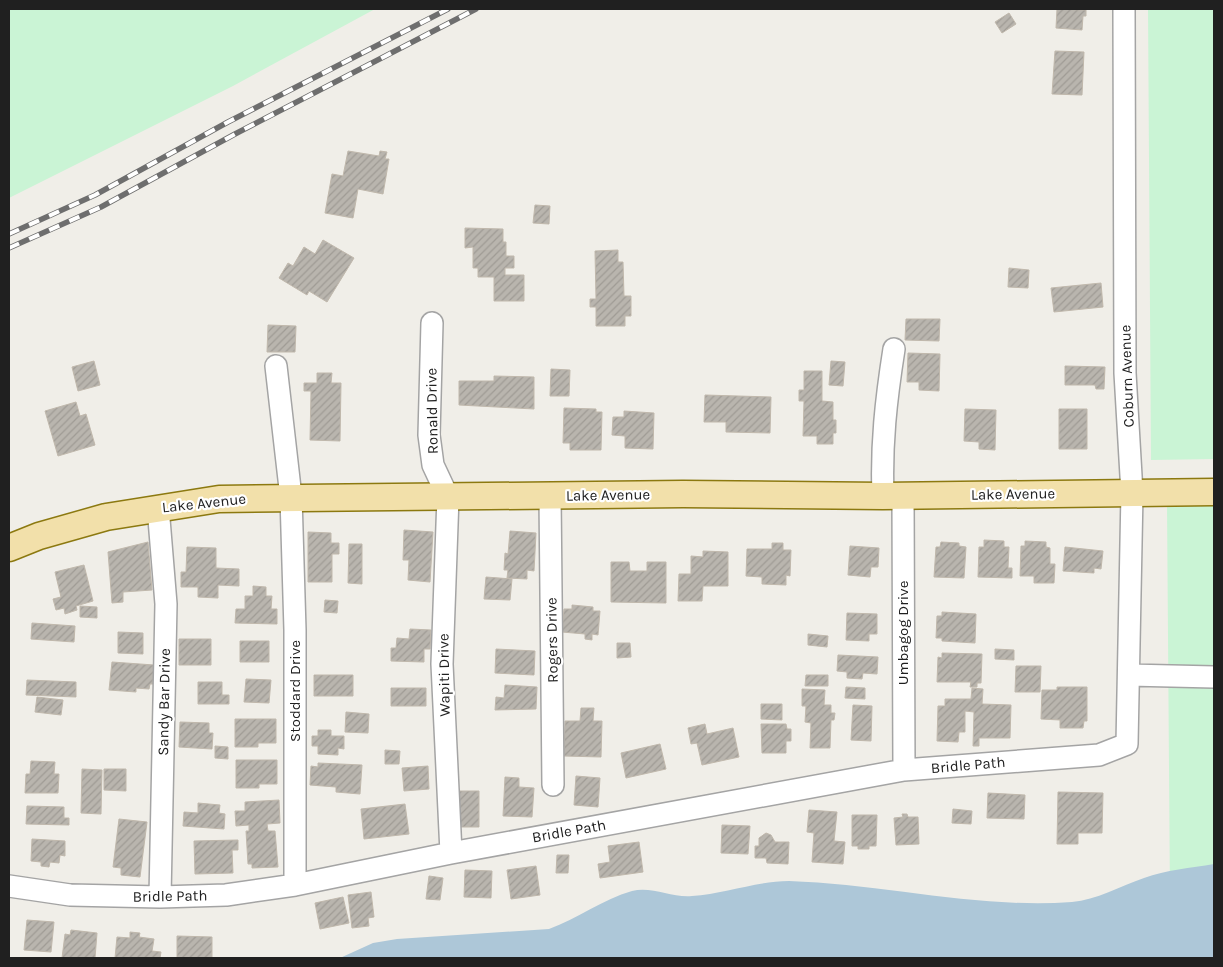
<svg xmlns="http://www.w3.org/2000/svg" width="1223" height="967" font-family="Karla,sans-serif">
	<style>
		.park { fill: #caf4d5 }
		.water { fill: #adc7d8 }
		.building { fill: url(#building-hatch); stroke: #c0b8ac }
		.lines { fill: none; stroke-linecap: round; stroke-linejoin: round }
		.minor-casing { stroke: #a4a4a4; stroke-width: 24 }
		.major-casing { stroke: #8c7910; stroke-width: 29 }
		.minor { stroke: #fff; stroke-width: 21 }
		.major { stroke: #f2e0aa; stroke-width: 26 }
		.rail-casing { stroke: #6e6e6e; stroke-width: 5.5 }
		.rail { stroke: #fff; stroke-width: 4; stroke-dasharray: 11; stroke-linecap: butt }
		.labels { text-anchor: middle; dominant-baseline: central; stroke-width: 4.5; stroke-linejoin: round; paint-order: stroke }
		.street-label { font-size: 15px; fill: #202020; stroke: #fff }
	</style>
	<defs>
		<pattern id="building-hatch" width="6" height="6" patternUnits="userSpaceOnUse" patternTransform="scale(1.25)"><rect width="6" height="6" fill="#b9b5ae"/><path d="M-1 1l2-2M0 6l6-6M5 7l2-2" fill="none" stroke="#9f9b95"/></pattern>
	</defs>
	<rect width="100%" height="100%" fill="#f0eee8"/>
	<path class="park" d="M9,9H375L233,86L9,198Z
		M1148,9H1214V459L1151,460Z
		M1167,504H1214V899L1170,898Z"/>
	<path class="water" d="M1214,864V958H340L373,943L397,939L549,929C577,919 603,899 632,891C652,886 672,898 692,896C724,894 757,881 789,881C883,884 978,909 1072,902C1096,900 1121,886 1144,878C1166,870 1191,868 1214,864Z"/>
	<path class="building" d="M1057,9L1086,10V16H1083L1082,30L1056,28Z
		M1009,13L1016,24L1002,33L995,22Z
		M1055,51L1084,52L1082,95L1052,94Z
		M348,151L379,156L380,151L387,152L385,159H389L383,194L358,189L353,218L325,213L332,174L343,176Z
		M535,205L550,206L549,224L533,223Z
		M465,228L503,229V242H506V256H514V268H505V275H524V301H494V277H478V268H473V247L465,248Z
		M323,240L354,258L327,302L309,291L307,295L279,278L288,263L293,266L304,247L315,254Z
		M618,250V262H623L624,296H631V316H625V326H596V307H590V299H596L595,251Z
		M1009,268L1029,270L1028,288L1008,287Z
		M1101,283L1103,307L1054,312L1051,288Z
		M906,319H940L939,341L905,340Z
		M268,325L296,326L295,352H267Z
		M908,353L940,354L939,391L919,390V382H907Z
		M94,361L100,385L78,391L72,367Z
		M831,361L845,362L843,386L829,385Z
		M1065,366L1105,367L1104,389H1096L1095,385H1065Z
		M551,369L570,370L569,396H550Z
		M804,371H822V401L833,402V420H836V433H833V444H817V436H803L804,401H799V390H804Z
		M317,373H332L331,383H341L340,441L310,440L311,391H304V383H317Z
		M494,376L534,377V409L459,405V381H494Z
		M705,395L771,397L770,433L726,432V422H704Z
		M76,402L80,416L86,414L95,445L58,456L45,411Z
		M564,408L596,409V412H602L601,450H570V443H563Z
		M965,409L996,410L995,450L979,449V442L964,441Z
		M1059,409H1087V449H1059Z
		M624,411L654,413L653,449L625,448V436L612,435L613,417H624Z
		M404,530L433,532L430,582L408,580L409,560H403Z
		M510,531L536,533L534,571L527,570V579L507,578L508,570H504L505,553L508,554Z
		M308,532L331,533V543H339V554H332V582H308Z
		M984,540L1004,541V547H1009L1008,568H1012V578L978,577L979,547H984Z
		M1025,541L1046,542V547L1050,548V564H1055L1054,583H1034V576H1020L1021,546H1025Z
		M148,542L152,590L123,592V602L112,603L108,552Z
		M941,542L959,543V546L966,547L964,578L934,577L936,547H940Z
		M772,543H783V550H791L790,576L786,575V585L762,584V577L746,576L747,549H772Z
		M349,544H362V584L348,583Z
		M850,546L879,548L878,567H871L870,577L848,575Z
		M187,547L216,548V568L239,569V586L218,585V598L198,597V587H181V572H186Z
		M1065,547L1103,551L1101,569L1094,568V573L1063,571Z
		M703,551L728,552V586H703L702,601H678L679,574H691V556L703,557Z
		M611,562H629L630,571H647V562H666V603L611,602Z
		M84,565L93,601L76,606L77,610L65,614L64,608L56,610L53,599L61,597L55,572Z
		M486,577L512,579L510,600L484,599Z
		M253,586L266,587V596H272L271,609H277V624L235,623L236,609H245V596H253Z
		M325,600L338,601L337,613L324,612Z
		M572,605L593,607V611H600L598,635L592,634V640L585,639V634L562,632L564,609H572Z
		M80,606L97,607V618L80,617Z
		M942,612L976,614L975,643L942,641V638H936L937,616H942Z
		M847,613L877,614V634H869V641L846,640Z
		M32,623L75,626L74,642L31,639Z
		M410,629L431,630L430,649H424V662L391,661V648H396L397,638L409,639Z
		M118,632L143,633V654L118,653Z
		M808,634L828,636L827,647L808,645Z
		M179,639H211V665H179Z
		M240,641H269V662H240Z
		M617,643H630L631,657L617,658Z
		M496,649L535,651L534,675L495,673Z
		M995,649L1014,650V660L995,659Z
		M942,653L982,654L981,683H977V687H970L971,682H937L938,657L942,658Z
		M838,655L878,657L877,674L863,673L862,679L847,678V672L837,671Z
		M112,662L154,665L153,684H150L149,689L136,688V692L109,690Z
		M1016,666H1041L1040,692H1015Z
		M314,675H353V696H314Z
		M806,675H828V686H805Z
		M246,679L271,680L269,703L244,702Z
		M27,680L76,682V697L26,695Z
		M198,682H222V695H229V704H198Z
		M505,685L537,687L536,709L495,710L496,697L504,698Z
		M846,687L865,688V699L845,698Z
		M1057,687H1087V721H1084L1083,728H1060V720L1041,719L1042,690H1057Z
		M391,688H426V706H391Z
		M972,688L983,689L982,704L1011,705L1010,738H979V746H973L974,712L965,711V732H959L958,742L937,741L938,706H945V699H971Z
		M802,689L825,690L824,705H831V713H835L834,720H831L830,748H810L811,723L805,722L806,706H802Z
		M37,697L63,700L61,715L35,712Z
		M761,704H782V720L761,719Z
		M853,705L872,706L871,741L851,740Z
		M581,708H594L593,721H602L601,757L564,756L565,721H580Z
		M346,712L369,714L368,733L345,732Z
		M235,719H276V743H258V747H235Z
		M180,722L209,723V733H213L212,749L179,747Z
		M705,724L707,734L733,728L739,757L702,765L697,743L691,744L688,728Z
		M761,724H786L787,729H791V741H786V753H762Z
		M318,730H331V736H344V749L338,748V755L318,754V746H312V736H318Z
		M660,744L666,769L626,778L621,753Z
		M215,746L228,747V759L215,758Z
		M385,750L400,751L399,764H385Z
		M236,760H277V784H259V788H236Z
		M31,761L55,762L54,774H59L58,793H25L26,774H30Z
		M318,763L362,765L360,794L336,792V787L310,785L311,766L318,767Z
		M428,766L429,789L404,791L402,768Z
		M82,769L102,770L101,814L81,813Z
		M104,769H126V791L104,790Z
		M576,776L600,778L598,807L574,805Z
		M505,777L519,778V787L534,788L532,817L503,816Z
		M459,791H479V827H459Z
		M1058,792L1103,793L1102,833H1078V844H1057Z
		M988,793L1025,795L1024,819L987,818Z
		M279,800L280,823L267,824L268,831H275L278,867L252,868V864H248L246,831H249V825L236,826L235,811H245V802Z
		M198,803L220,805L219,813L225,814L224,829L183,826L184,812L198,813Z
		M405,804L409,834L364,839L361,809Z
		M27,806L64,807V818H69V825L26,824Z
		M953,809L972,811L971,824L952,823Z
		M809,810L837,812L834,841L845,842L843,864L812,862L814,833L807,832Z
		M902,814H907L908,817H918L919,844L896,845L894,818L903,817Z
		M852,815H877L876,846H869V849H858V846H852Z
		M119,819L147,822L140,877L121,875V868L113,867Z
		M722,825L750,826L748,854L721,853Z
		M766,833L771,835L775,842H789L788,864L767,863L766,858H755V846H759V838Z
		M32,839L65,841V856L60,855L59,863L50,862L49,867L41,866V862L31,861Z
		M238,840V850H232L233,873L195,874L194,841Z
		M639,842L643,872L600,878L598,864L610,862L608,846Z
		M557,855H569L568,873H556Z
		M536,866L540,895L511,899L507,870Z
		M465,870L492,871L491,898L464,897Z
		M429,876L443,878L440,900L426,899Z
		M371,892L374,917L368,918L369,926L352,928L348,895Z
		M343,897L349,923L320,929L315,903Z
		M27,920L54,922L51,952L24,950Z
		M71,930L97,933L95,958H62L65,934L70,935Z
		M130,932L140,933L139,937L154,939L152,951L161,952L160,958H115L117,937L130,938Z
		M177,936L212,937V958H177Z"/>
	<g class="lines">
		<g class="minor-casing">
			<path id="minor" d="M432,323L429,435L433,465L448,497L442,664L451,853
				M276,366L291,497L295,630V885
				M550,496L553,785
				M883,496C881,445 886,400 894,349
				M903,496L904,770
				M158,507L166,604L160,897
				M1129,675L1214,677
				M9,886L70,895L160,897L226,895L295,885L451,853L904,770L1099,755L1127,744L1132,493L1125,373L1124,9"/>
		</g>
		<g class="major-casing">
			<path id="major" d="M9,548L39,536L106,517L219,499L683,494L883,496L1214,492"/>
		</g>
		<use href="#minor" class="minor"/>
		<use href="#major" class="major"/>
		<g class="rail-casing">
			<path id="rail" d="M9,234L95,195L228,122L448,9
				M9,248L101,207L235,134L476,9"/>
		</g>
		<use href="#rail" class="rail"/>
	</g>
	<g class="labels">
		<g class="street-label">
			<text transform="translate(1127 376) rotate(-92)">Coburn Avenue</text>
			<text transform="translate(432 411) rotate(-91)">Ronald Drive</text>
			<text transform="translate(1013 494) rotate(-1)">Lake Avenue</text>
			<text transform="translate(608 495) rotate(-1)">Lake Avenue</text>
			<text transform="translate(204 503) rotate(-6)">Lake Avenue</text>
			<text transform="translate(903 633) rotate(-90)">Umbagog Drive</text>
			<text transform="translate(552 640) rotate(-91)">Rogers Drive</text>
			<text transform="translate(444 675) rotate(-91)">Wapiti Drive</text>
			<text transform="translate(295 691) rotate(-90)">Stoddard Drive</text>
			<text transform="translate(164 702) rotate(-89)">Sandy Bar Drive</text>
			<text transform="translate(968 765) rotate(-5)">Bridle Path</text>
			<text transform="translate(569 831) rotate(-10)">Bridle Path</text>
			<text transform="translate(170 896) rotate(-1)">Bridle Path</text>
		</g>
	</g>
	<rect width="1223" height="967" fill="none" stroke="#202020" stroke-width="20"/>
</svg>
